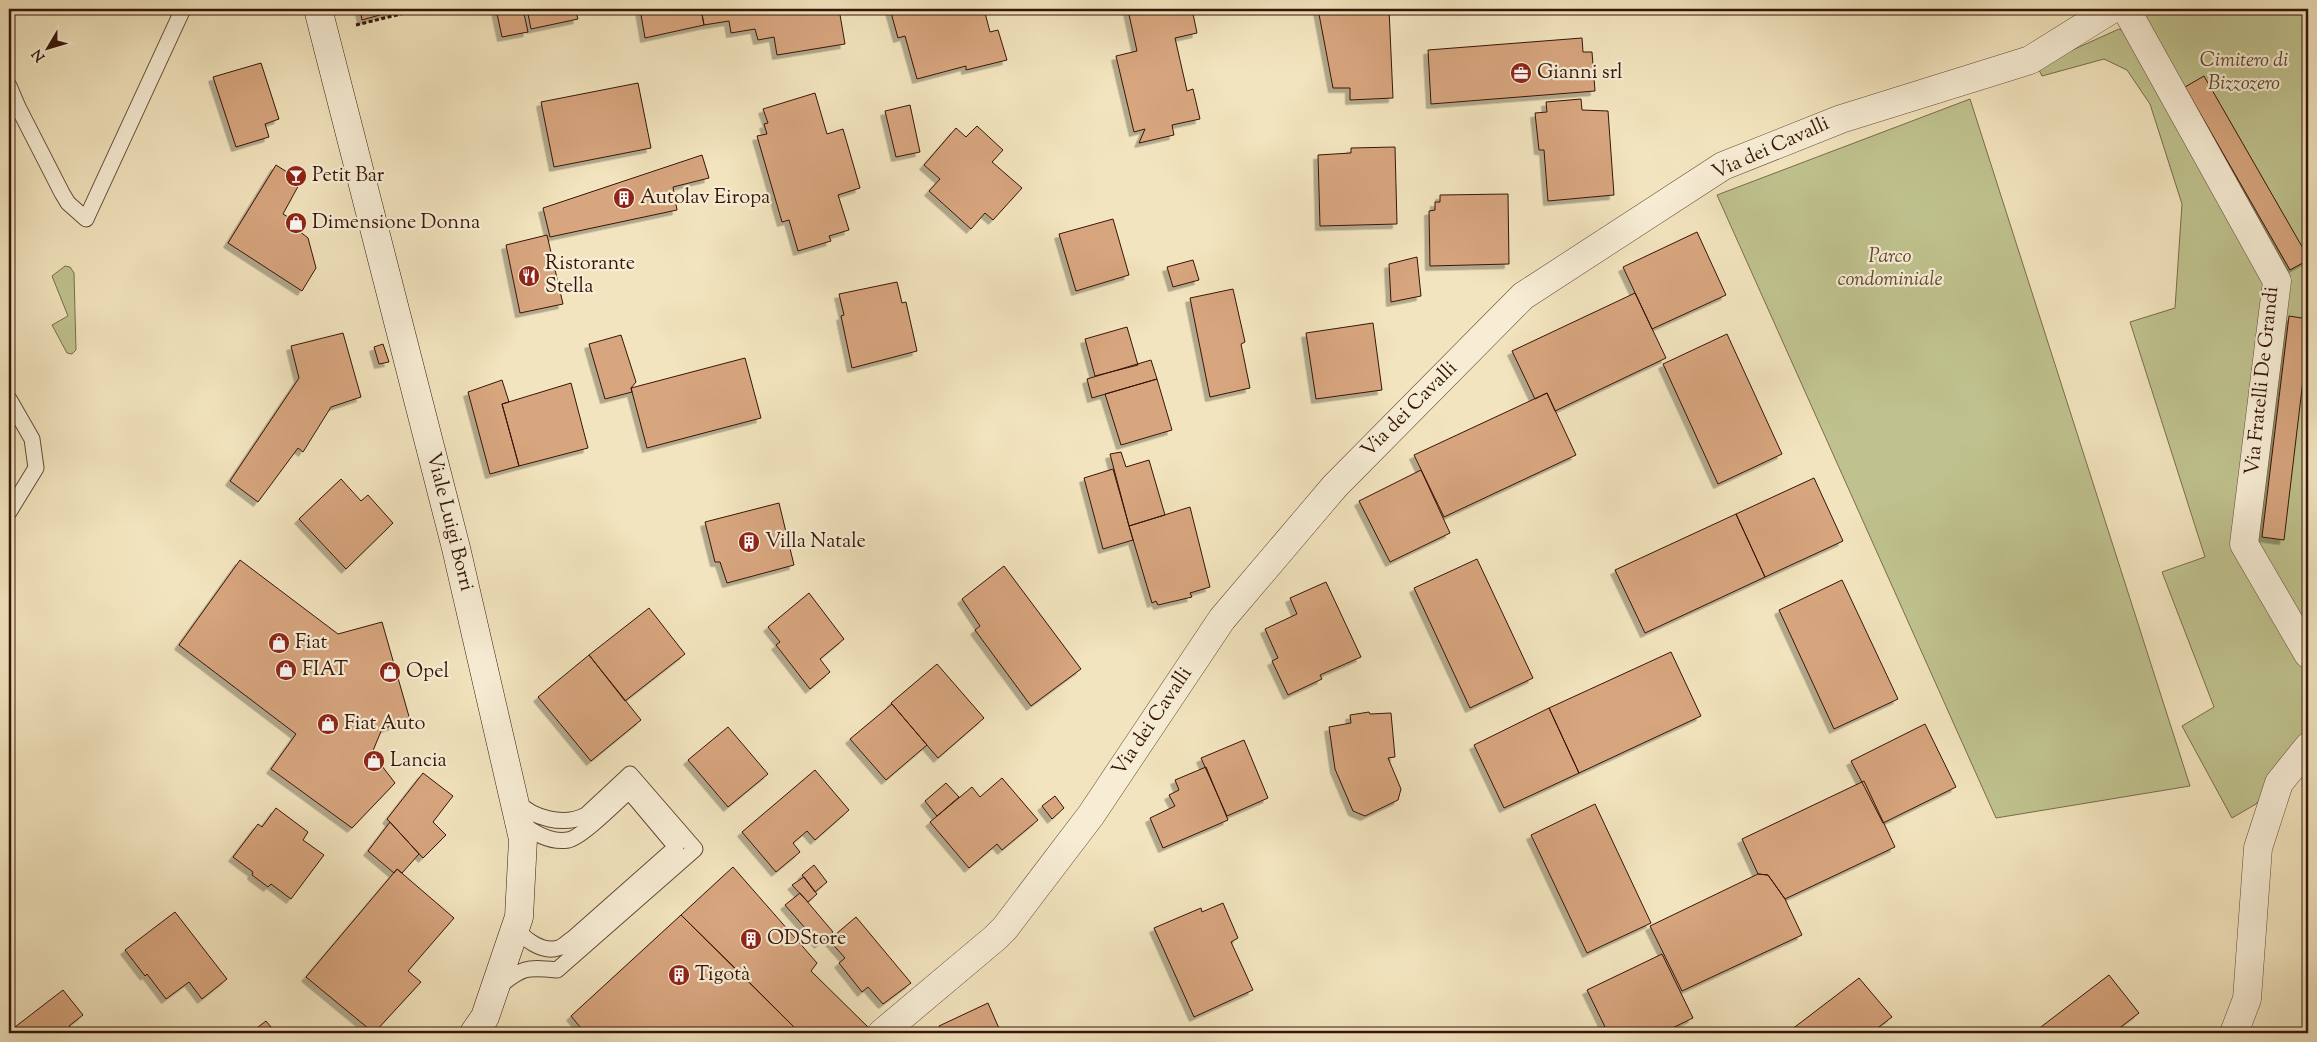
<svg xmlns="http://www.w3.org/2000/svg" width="2317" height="1042" font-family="'Sorts Mill Goudy',serif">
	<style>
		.green { fill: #bfc28e; stroke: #7a6c4c }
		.building { fill: #d7a57e; stroke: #361509; filter: url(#shadow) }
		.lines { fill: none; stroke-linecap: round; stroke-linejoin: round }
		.lane-casing { stroke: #654936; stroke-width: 17 }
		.street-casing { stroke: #654936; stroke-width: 29 }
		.secondary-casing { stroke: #361509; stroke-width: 29 }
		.path { stroke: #361509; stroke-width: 3; stroke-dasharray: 4 2.5; stroke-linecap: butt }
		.lane { stroke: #f7edd5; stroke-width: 15 }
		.street { stroke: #f7edd5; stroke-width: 28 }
		.secondary { stroke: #f7edd5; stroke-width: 28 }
		.labels { text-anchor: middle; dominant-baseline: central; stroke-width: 4.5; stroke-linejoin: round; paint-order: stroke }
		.park-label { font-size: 20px; font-style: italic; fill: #5f4931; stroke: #f7edd5 }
		.poi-label { font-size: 20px; fill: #361509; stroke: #f7edd5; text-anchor: start }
		.street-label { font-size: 20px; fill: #361509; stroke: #f7edd5 }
	</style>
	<defs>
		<filter id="shadow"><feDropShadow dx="-4.5" dy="4.5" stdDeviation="0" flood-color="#0004"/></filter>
	</defs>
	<rect width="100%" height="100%" fill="#f2e4be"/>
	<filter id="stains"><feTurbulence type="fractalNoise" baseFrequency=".004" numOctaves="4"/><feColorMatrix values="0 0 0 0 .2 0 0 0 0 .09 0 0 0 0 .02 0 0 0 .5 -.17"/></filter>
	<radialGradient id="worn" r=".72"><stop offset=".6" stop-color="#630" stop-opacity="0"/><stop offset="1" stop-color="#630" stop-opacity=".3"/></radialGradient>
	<path class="green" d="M2154,9H2308V636L2253,542L2283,318L2139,17Z
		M2119,29L2130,35L2267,281L2237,545L2297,649L2308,673V733L2256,804L2232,818L2182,726L2214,707L2162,572L2205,557L2130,322L2175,308L2182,204L2150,104L2127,70L2104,59L2042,76L2037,66Z
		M1970,99L2190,786L1996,818L1717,195Z
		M65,266L70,267L74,273L76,350L72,354L67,353L52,325L68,316L52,276Z"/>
	<path class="building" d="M360,9H401L362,20Z
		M496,9H523L528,32L502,37Z
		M527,9H575L578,19L531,29Z
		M640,9H701L704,25L645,38Z
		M701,9H839L845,44L777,55L774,37L758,40L755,29L731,33L729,21L704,25Z
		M890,9H984L990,32L998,30L1007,60L966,70V66L917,79L905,36L898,38Z
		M1136,9H1192L1197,33L1175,38L1187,91L1193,89L1200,119L1172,125L1174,135L1139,143L1145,129L1134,132L1116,56L1137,51L1128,10Z
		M1318,9H1389L1393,98L1350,100V88H1333Z
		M1582,38L1583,52H1592L1595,91L1431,104L1428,50Z
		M261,63L279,119L265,124L269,137L236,147L213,77Z
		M2204,76L2308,257V260L2290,270L2185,87Z
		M638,83L651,148L554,167L541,102Z
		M815,93L827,134L843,129L860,188L838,195L849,230L829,236L831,241L798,251L789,220L782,222L757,136L767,134L764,124L768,123L763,109Z
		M1581,99L1582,110L1608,111L1614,195L1548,201L1544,150H1539L1535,113L1547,112L1546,102Z
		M910,105L920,152L896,157L885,111Z
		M977,126L1003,150L992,162L1022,188L993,220L985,213L971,229L929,191L940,179L924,165L956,128L966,137Z
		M1395,147L1397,224L1320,226L1318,155L1351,153V148Z
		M702,155L709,178L673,187L677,210L550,237L543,208Z
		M276,165L301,181L283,214L300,224L298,230L308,238L316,268L302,291L228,243Z
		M1508,194L1509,264L1430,266L1429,211L1435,210V202H1440V195Z
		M1113,219L1129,275L1076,291L1059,234Z
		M1697,232L1726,295L1652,329L1623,267Z
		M547,235L563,304L520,313L506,245Z
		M1417,257L1421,296L1391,302L1389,264Z
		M1193,260L1199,280L1173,287L1167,267Z
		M897,282L902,303L906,302L917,351L852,368L841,316L844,315L839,294Z
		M1233,289L1245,342L1241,344L1250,388L1210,397L1190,298Z
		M1635,293L1666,358L1555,411L1547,393L1535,399L1512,351Z
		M2289,316L2308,319V338L2284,540L2262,537Z
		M1373,323L1382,390L1316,399L1306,333Z
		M1127,327L1138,365L1095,376L1085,339Z
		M343,333L361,397L331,407L303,452L298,448L258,502L230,481L299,378L291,346Z
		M1727,334L1782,454L1718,484L1663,364Z
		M621,335L636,382L631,388L632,392L605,399L589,344Z
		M383,344L389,362L379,364L374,347Z
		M745,358L761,418L647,448L631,388Z
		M1151,360L1157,379L1092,398L1087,379Z
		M1157,379L1172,430L1121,445L1105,394Z
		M502,380L509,402L502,404L519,466L490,474L468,392Z
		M571,383L588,448L519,466L502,404Z
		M1547,393L1576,455L1444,517L1414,455Z
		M1121,452L1126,467L1149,460L1165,515L1129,526L1110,454Z
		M1113,469L1133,540L1103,549L1084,478Z
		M1421,470L1450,533L1390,562L1359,501Z
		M1814,478L1843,541L1765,577L1736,514Z
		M341,479L361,501L368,495L393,523L346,569L299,519Z
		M779,503L794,565L727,583L720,562H715L705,522Z
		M1190,507L1210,587L1190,593L1192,597L1158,605L1156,601L1152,603L1129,526Z
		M1736,514L1765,577L1645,633L1615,570Z
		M1477,559L1533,678L1470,708L1414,588Z
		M240,560L338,634L382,622L410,720L382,729L372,753L395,783L352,828L271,769L296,734L179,645Z
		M1004,566L1081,669L1031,706L975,630L980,626L962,599Z
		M1842,580L1898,699L1834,729L1779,610Z
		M1326,582L1361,657L1320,675L1322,679L1288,695L1272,661L1278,658L1265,629L1297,614L1290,598Z
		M809,593L844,639L820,659L830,672L810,689L776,645L780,642L768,627Z
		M649,608L685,654L625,701L589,655Z
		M1671,652L1701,716L1579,773L1549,708Z
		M589,655L641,720L591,761L538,697Z
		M937,664L984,718L938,758L891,703Z
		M892,704L927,745L886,780L850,739Z
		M1549,708L1579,773L1504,808L1474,745Z
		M1369,712L1370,714L1391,713L1395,757L1388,758L1401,789L1398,800L1365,816L1353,811L1335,769L1329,727L1351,723L1350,715Z
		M1925,724L1956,787L1883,823L1851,761Z
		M728,727L768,774L728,807L688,760Z
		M1244,740L1268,798L1227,816L1201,758Z
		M1206,767L1228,820L1163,848L1150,818L1175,806L1169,795L1179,790L1175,780Z
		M815,770L849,810L815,840L807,831L793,843L800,852L776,872L742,832Z
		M423,773L453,796L433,822L446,835L423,858L387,819Z
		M1002,778L1038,820L1002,850L997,844L969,868L930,822L972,787L980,797Z
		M1864,781L1895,847L1785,899L1768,875L1758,874L1742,839Z
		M946,783L959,797L937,816L925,801Z
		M1055,796L1064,808L1052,819L1042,806Z
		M1595,804L1651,923L1587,953L1531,835Z
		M276,808L308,832L303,840L324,855L291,899L271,884L268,887L252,875L253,872L233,857L258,824L262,827Z
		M390,822L419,854L402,873L397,869L394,873L368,851Z
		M814,865L827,882L815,892L802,875Z
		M733,867L817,963L811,971L870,1029L864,1033H800L681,915Z
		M397,869L454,918L408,971L421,982L374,1033L306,977Z
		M1758,874L1768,875L1785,899L1802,935L1682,991L1650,926Z
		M804,877L817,894L808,902L792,885Z
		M800,893L833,932L819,944L785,905Z
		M1223,903L1238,938L1231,942L1253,990L1194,1017L1154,928L1201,908L1202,912Z
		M175,912L227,979L202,999L189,982L166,999L147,974L145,976L125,950Z
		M681,915L748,981L800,1033H585L571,1016Z
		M856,917L911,983L883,1004L868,987L862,992L839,963L845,958L829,940Z
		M1662,954L1693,1018L1662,1033H1608L1587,990Z
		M2109,975L2139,1013L2113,1033H2033Z
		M1859,978L1892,1017L1871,1033H1787Z
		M63,990L83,1015L69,1026L75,1033H12L17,1029L15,1027Z
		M988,1003L1001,1033H942L939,1026Z
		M266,1021L276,1033H250Z"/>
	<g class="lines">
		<g class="lane-casing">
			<path id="lane" d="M9,86L18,107L9,111
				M18,107L62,193L68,203L86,219L183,9
				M9,399L32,439L36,468L9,512
				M516,926C522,939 543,953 558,948C563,947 567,942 572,939L676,847L629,791C618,801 581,838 568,840C550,843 534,833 521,823
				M498,987C523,967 526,967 557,970L695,849L630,774L586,815C563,827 533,818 516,801"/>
		</g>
		<g class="street-casing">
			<path id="street" d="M2126,9L2277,281L2244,544L2308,654
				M882,1033L995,938L1005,928L1091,815L1222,619L1335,486L1523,296L1723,166L1841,119L2030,60L2112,9
				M2234,1033L2247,999L2258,848L2279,783L2308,747"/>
		</g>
		<g class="secondary-casing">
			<path id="secondary" d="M318,9L456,548L523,839L519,917L485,1017L474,1033"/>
		</g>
		<path class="path" d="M356,25L421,9"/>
		<use href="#lane" class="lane"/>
		<use href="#street" class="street"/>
		<use href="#secondary" class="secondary"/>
	</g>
	<defs>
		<g id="office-disc" transform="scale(1.125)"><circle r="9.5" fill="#8f2418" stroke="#f7edd5"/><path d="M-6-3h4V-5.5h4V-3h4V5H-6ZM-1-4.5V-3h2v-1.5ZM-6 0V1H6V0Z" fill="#fff"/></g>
		<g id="bar-disc" transform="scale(1.125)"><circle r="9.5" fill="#8f2418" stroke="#f7edd5"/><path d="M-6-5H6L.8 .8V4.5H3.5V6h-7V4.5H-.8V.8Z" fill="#fff"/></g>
		<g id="building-disc" transform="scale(1.125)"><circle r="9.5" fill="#8f2418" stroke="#f7edd5"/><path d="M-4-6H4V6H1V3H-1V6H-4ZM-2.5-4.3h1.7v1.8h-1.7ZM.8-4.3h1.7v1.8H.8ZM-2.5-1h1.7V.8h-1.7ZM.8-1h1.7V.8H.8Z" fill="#fff"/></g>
		<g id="shop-disc" transform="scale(1.125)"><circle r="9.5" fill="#8f2418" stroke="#f7edd5"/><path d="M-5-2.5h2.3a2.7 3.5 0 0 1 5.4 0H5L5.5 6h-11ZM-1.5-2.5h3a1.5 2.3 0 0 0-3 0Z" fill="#fff"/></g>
		<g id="restaurant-disc" transform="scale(1.125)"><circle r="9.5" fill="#8f2418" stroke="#f7edd5"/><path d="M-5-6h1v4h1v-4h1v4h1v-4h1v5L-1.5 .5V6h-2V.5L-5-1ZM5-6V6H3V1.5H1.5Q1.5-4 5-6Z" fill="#fff"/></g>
	</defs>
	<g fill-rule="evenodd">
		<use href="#office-disc" x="1521" y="73"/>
		<use href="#bar-disc" x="296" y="176"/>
		<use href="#building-disc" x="624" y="198"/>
		<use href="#shop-disc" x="296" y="223"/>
		<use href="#restaurant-disc" x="529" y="276"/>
		<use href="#building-disc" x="749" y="542"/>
		<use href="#shop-disc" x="279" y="643"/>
		<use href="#shop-disc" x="286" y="670"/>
		<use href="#shop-disc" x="390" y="672"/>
		<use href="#shop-disc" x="328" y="724"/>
		<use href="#shop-disc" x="374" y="761"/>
		<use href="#building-disc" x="751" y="939"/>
		<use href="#building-disc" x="679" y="975"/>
	</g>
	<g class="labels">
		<g class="park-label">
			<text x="2244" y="61">Cimitero di<tspan x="2244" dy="23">Bizzozero</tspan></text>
			<text x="1890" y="257">Parco<tspan x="1890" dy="23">condominiale</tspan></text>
		</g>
		<g class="poi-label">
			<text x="1537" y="73">Gianni srl</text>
			<text x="312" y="176">Petit Bar</text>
			<text x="640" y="198">Autolav Eiropa</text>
			<text x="312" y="223">Dimensione Donna</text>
			<text x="545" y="264">Ristorante<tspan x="545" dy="23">Stella</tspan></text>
			<text x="765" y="542">Villa Natale</text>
			<text x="295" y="643">Fiat</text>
			<text x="302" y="670">FIAT</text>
			<text x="406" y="672">Opel</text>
			<text x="344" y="724">Fiat Auto</text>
			<text x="390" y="761">Lancia</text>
			<text x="767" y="939">ODStore</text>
			<text x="695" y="975">Tigotà</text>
		</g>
		<g class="street-label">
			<text transform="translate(1771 149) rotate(-24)">Via dei Cavalli</text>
			<text transform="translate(2263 381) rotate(-84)">Via Fratelli De Grandi</text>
			<text transform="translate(1410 410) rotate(-45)">Via dei Cavalli</text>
			<text transform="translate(449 522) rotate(76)">Viale Luigi Borri</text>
			<text transform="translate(1153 722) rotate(-56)">Via dei Cavalli</text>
		</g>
	</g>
	<rect width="2317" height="1042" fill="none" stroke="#f2e4be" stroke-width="30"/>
	<rect x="10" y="10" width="2297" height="1022" fill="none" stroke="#361509" stroke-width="2.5"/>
	<rect x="15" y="15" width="2287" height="1012" fill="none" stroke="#361509"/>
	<g transform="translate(48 48) rotate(232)" stroke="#f7edd5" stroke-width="4" paint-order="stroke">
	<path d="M0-4L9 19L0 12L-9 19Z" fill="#361509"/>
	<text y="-8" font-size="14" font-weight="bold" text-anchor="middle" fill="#361509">N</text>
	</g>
	<rect width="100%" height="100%" filter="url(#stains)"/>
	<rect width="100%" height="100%" fill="url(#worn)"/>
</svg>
